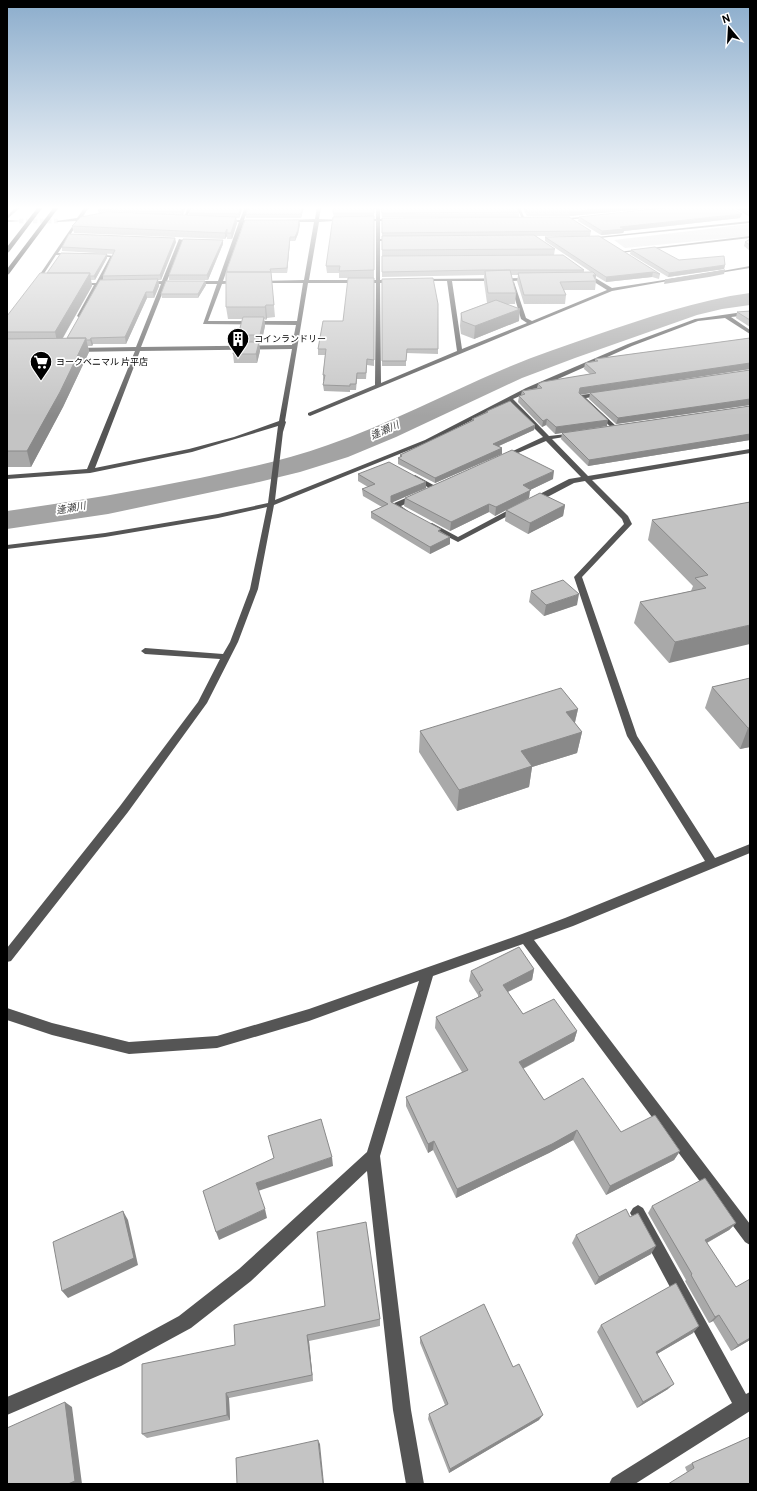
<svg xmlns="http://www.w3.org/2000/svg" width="757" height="1491" font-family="Overpass,'Noto Sans JP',sans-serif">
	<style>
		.green { fill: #dcdcdc }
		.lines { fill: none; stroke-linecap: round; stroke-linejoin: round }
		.river { fill: #a3a3a3; fill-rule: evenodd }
		.minor-tunnel { stroke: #d9d9d9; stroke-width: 4.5; stroke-dasharray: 4.5 2.5; stroke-linecap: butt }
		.minor { fill: #555; fill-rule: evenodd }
		.highway { fill: #000; fill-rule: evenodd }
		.wall { fill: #a9a9a9 }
		.shaded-wall { fill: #898989 }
		.building { fill: #c4c4c4; stroke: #898989 }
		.labels { text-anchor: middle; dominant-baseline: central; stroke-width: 3.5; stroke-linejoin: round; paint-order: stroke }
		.far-poi-label { font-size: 9px; fill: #000; stroke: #fff; text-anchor: start }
		.far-water-label { font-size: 10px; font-style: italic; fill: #444; stroke: #fff }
	</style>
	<rect width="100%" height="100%" fill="#fff"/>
	<path class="green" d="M750,224L749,236L625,248L614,240Z"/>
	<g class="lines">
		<path class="river" d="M750,293V305L722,309L697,315L575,358L522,378L396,437L348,457L300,472L259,482L108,514L7,529V511C72,502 136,491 200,478C243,469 286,460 328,445C389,424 445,394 504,369C534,356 565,346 596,335C647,318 697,300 750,293Z"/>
		<path class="minor-tunnel" d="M19,221H58"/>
		<path class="minor" d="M16,207H21L7,219V216Z
			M85,207H89L82,218H93L80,220L58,253L75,254L56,255L36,286H32L76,221L58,222L56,221L77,218Z
			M188,207H192L185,220H183Z
			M245,207H249L244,220L259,221L244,222L223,281H240L242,282L240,283L222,284L208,321H297L303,283H258L256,282L258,281L304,280L314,222H287L286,220L315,219L317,207H321L319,219L347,220L319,222L309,280H376V221L359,220L376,219V207H380V219H396L395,221H380V239L397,240L380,241V280H394L396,281L394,282L380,283L381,383L457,351L447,281H420L418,279L532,278L530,280L512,281L514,282L526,318L532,321L607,290L583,275V273H587L612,288L677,278L679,279L612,291L310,416L308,415V413L375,385L376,283H308L285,421L286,422L283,432L275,500L425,440L526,388L628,344L695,319L750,311V315L731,317L750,330V334L725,318L698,321L632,346L513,399L549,436L576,433V435L552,439L588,476L750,449V453L592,480L628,516L632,524L582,577L637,736L715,858L750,844V853L573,926L534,940L750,1224V1245L745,1242L523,944L433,976L380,1156L411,1410L424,1484H406L393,1410L367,1171L251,1281L191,1328L121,1366L7,1415V1397L109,1354L179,1316L239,1269L367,1152L419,981L309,1021L217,1048L129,1054L52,1035L7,1020V1008L52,1023L129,1042L217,1036L309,1009L522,934L565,918L705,861L627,736L574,577L624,524L622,519L585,481L574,483L536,503H530V499L569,479L581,477L546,441L506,458H502V456L543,437L508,402L429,442L274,505L258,589L238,642L207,703L128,812L11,961L7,962V948L120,806L198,702L220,659L145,654L141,651L145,648L223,654L230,642L250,589L267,507L218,518L105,537L7,549V545L105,533L218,514L268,503L278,426L192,452L90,473L7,479V475L87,469L135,351L75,352L72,350L75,348L136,347L161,284H146L144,283L146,282L162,281L179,239L183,240L167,281H218L239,222L221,221L240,220ZM452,281H512L510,282L521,319L527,323L462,349ZM166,284H217L203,324L296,325L292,345L141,347ZM292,349L279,421L234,437L189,449L95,468L140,351Z
			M516,207H520L525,220H523Z
			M591,216L592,218L559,220L557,219Z
			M7,220L21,221L7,222Z
			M750,221V223L589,239L587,238Z
			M750,236V238L620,253L618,252Z
			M93,254L115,256L101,283L112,284L99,285L83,316L80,318L77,316L94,285H78L76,284L78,283H96L110,257L95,256Z
			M750,266V268L713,274L711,273Z
			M604,392L606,393V395L586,398L617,427V429H613L578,397L581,395Z
			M415,475L439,488L401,506L408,511L404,513L392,508V504L429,488L413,478V476Z
			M514,507H517L521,509L458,542L425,525L429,523H432L458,537Z
			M638,1205L643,1208L746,1394L750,1392V1411L635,1484H609L612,1478L732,1403L633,1218L630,1213L633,1208Z"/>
		<path class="highway" d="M38,207H43L9,252L7,253V247Z
			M54,207H59L9,274L7,275V269Z"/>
	</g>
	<path class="wall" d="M186,207L183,215H189V213L191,207H243L239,218H236L237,223L232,239H227V236L225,239L74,233L72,226L99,214L98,210Z
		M304,207L301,218H246V214Z
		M374,207V278H339V273H327L326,266L334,217L333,213Z
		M381,207L519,212V217H382Z
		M522,207H663L570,216H527Z
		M733,207H750V217Z
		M579,217L740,218L624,231L623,233L601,235L578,221Z
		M382,218L591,231L590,236H535L555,249L554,255L584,270V272H591L545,241V237L660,274L659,279L652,277L606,282L596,276V281L595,290H564L566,295L565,304H524L517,281L518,275H511L516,293L515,304H507L519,321L474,339L461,334L460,326L461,313L487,303L484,282V275L382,277Z
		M300,224L298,234L295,241H290L287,273H271L275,317L267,318L266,320L264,319L265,326L261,344H259L260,351L257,363H234L233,354L239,342L238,335L243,319H228L226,307L227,272Z
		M750,239V251L744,246L745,242Z
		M176,242L161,280H158L159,286L154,298H147L126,344H93L92,346H88L89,352L63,407L31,467H7V316L47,273L107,258L95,280H91L92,286L63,338H67L103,280V276L113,254L62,251V247Z
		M223,244L208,280H169V275Z
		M631,250L679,260L725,265L724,269L668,277L630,254Z
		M374,278V366L367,365L366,379H357L356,390H350V392L324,391L323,385L324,381H323V375L325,355H318V349L343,321Z
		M382,279L438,349V354L406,353V366H382Z
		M205,281L206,285L198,298H162L161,294Z
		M750,311V327L736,318L737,312Z
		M750,338V369L580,394L607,426L555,434L546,425L542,427L518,402L519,396L521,395L522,391L537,388L538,384L590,374L584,369L585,363L595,361V359Z
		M750,370V405L616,424L589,399L590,393Z
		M750,406V440L588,466L561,439L562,433Z
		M487,411L535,425L534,430L499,446L502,448V454L435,483L398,464V458L400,457V455L472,421V419L486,412Z
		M358,474L426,488L392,502L450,537V544L430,554L371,518V512L382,507L363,496L362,489L368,487L358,481Z
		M553,479L530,490L529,498L495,516L489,512L450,531L404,506L405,498Z
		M750,502L669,663L634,623L640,602L691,591L693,586L648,540L652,520Z
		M565,505L563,516L528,534L505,521L506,510Z
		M531,591L577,605L544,616L529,602Z
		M750,678V747L740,749L705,708L712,687Z
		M578,709L575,723L582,732L577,753L532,767L529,787L457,811L419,752L420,731Z
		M534,969L532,980L508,992L523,1014L577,1031L574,1041L523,1069L544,1100L621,1132L680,1151L674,1160L606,1195L573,1140L549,1153L456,1198L433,1150L428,1153L406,1106V1097L462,1072L435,1028L436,1017L478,997V995L469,981L471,971Z
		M652,1206L736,1223L729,1230L707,1243L750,1340L731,1351L713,1321L709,1323L685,1281L686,1280L648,1213Z
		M576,1235L651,1254L595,1285L572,1243Z
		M380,1319V1326L309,1341L313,1381L229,1398L230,1420L147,1438L142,1434V1364Z
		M601,1325L693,1333L657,1354L668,1389L637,1408L597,1332Z
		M420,1337L513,1367L539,1420L449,1473L428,1419L429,1414L445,1405L420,1343Z
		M750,1437L687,1472L685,1467L692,1463Z"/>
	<path class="shaded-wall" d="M184,207H186L182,216V212Z
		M241,207H243L239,218V214Z
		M303,207H304L301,218V214Z
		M621,207H663L570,216V212Z
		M742,214L740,218L624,231L623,233L601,235L602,231L620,227Z
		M236,217L237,223L232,239L231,233Z
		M299,220L300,224L298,234L295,241V237Z
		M227,229V236L225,239V233Z
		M290,237V241L287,273V268Z
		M175,238L176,242L161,280L160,275Z
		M223,240V244L208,280L207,275Z
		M107,254V258L95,280L94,276Z
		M725,265L724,269L668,277L669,273Z
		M725,270L724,274L709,277L664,284L665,280Z
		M653,272L652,277L606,282V277Z
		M90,273L92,286L58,346L55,332Z
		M593,275H596L595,281Z
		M158,279L159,286L154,298L153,292Z
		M205,281L206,285L198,298V294Z
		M146,292L147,298L126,344L125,337Z
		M266,305L267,318L266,320L265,307Z
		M520,309L519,321L474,339L475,326Z
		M264,317L265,326L261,344L260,335Z
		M86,338L89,352L63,407L31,467L27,451Z
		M91,338L93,344L92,346L90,340Z
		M259,342L260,351L257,363L256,354Z
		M750,363V369L579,395L580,388Z
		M750,399V405L616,424L618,418Z
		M547,419L546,425L542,427L543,421Z
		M608,420L607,426L555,434L556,427Z
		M535,425L534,430L492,449L493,444Z
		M750,434V440L588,466L589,460Z
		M502,448V454L435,483V478Z
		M554,471L553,479L530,490L529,498L495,516L496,507L523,485Z
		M426,482V488L391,503V496Z
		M489,504V512L450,531L451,522Z
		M565,505L563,516L528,534L530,523Z
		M450,537V544L430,554V547Z
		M579,594L577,605L544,616L546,605Z
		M750,625V644L669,663L675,642Z
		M578,709L573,730L566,712Z
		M748,728H750V747L740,749Z
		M582,732L577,753L532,767L529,787L457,811L459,790L521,751Z
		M534,969L532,980L501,995L503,985Z
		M577,1031L574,1041L516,1072L519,1062Z
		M577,1130L573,1140L549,1153L456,1198L457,1189Z
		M434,1141L433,1150L428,1153V1144Z
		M680,1151L674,1160L606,1195L610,1186Z
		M332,1157L333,1166L258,1191L256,1183Z
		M265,1209L267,1218L219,1240L216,1232Z
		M123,1211L128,1220L138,1265L68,1298L62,1291Z
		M736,1223L729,1230L699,1247L705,1240Z
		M656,1246L651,1254L595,1285L599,1277Z
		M719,1315L713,1321L709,1323L715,1317Z
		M699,1326L693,1333L650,1358L656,1352Z
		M307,1335L309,1341L313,1381L312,1375Z
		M750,1338V1340L731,1351L738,1345Z
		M674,1384L668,1389L637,1408L643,1402Z
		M226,1393L229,1398L230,1420L227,1415Z
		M65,1402L72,1407L82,1484H68Z
		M543,1415L539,1420L449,1473L450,1469Z
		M318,1440L320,1444L324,1484H323Z"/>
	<path class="building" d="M100,207H184L182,212L98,210Z
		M191,207H241L239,214L189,213Z
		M249,207H303L301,214H246Z
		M334,207H374V213H333Z
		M381,207H517L519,212L382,213Z
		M525,207H621L570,212H527Z
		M671,207H729L742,214L620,227L624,229L602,231L579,217Z
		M742,207H750V212Z
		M107,212L236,217L231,233H227V229L225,233L72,226L81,217Z
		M374,216V270L339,271L340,266H326L333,217Z
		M569,217L591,231L382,233V218Z
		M245,220H299L298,230L295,237H290L287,268L270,269L271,272H227V269Z
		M69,234L175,238L160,275L103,276L115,250L62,247Z
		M534,235L555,249L382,250V236Z
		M599,236L660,274L653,272L606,277L545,237Z
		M183,239L223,240L207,275H169Z
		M750,239V245L745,242Z
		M655,247L679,260L724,256L725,265L669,273L631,250Z
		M61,253L107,254L94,276H90V273H47Z
		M563,255L584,270H483L382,272V256Z
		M510,270L516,293H488L485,271Z
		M725,270L710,273L665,280Z
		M226,272H271L274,305H266L265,307H226Z
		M593,272L596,275H593L596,281L560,282L566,295H524L518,273Z
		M40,273H90L55,332H7V316Z
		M348,278H374V360L367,359L366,373H357L356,384H350V386L323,385L325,375H323L326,349H318L323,321H343Z
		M433,278L438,304V349H407L406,361H382V279Z
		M158,279L153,292H146L125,337L91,338L90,340H86V338H67L100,280Z
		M166,281H205L198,294H161Z
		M496,300L520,309L475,326L462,321L461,313Z
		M750,311V320L737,312Z
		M243,317H264L260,335H238Z
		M86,338L60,392L27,451H7V339Z
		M750,338V363L580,388L579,393L608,420L556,427L547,419L543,421L519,396L525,394L522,391L542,388L538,384L542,382L596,373L585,363L598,361L595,359Z
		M236,342H259L256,354H233Z
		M750,370V399L618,418L590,393Z
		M510,401L535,425L493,444L502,448L435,478L398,458L402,456L400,455L474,420L472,419L488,412L487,411Z
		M750,406V434L589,460L562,433Z
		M512,450L554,471L523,485L531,490L496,507L489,504L451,522L405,498Z
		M389,462L426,482L391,496V502L441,529L438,531L450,537L430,547L371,512L388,504L362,489L375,484L358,474Z
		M540,493L565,505L530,523L506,510Z
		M750,502V625L675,642L640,602L706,588L695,578L708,575L652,520Z
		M563,580L579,594L546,605L531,591Z
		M750,678V728H748L712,687Z
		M561,688L578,709L566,712L582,732L521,751L532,766L459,790L420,731Z
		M519,947L534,969L503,985L523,1014L554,999L577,1031L519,1062L544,1100L583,1078L621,1132L655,1115L680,1151L610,1186L577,1130L552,1144L457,1189L434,1141L428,1144L406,1097L468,1070L436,1017L481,996L479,992L483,990L471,971Z
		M321,1119L332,1157L256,1183L265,1209L216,1232L203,1191L274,1158L268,1136Z
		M705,1178L736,1223L705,1240L736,1287L750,1279V1338L738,1345L719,1315L715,1317L691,1275L692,1274L652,1206Z
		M626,1209L630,1217L638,1213L656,1246L599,1277L576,1235Z
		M123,1211L134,1258L62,1291L53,1242Z
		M366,1222L380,1319L307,1335L312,1375L226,1393L227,1415L142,1434V1364L235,1345L234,1325L325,1306L317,1232Z
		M676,1283L699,1326L656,1352L674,1384L643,1402L601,1325Z
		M484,1304L513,1367L519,1364L543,1415L450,1469L429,1414L448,1404L420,1337Z
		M65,1402L75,1481L68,1484H7V1428Z
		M750,1437V1484H668L694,1468L692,1463Z
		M318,1440L323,1484H237L236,1458Z"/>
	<linearGradient id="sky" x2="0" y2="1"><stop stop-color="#8cadcc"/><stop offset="0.5" stop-color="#fff"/><stop offset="1" stop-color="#fff" stop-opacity="0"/></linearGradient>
	<rect width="757" height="416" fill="url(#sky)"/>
	<defs>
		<g id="building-pin" transform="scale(1.15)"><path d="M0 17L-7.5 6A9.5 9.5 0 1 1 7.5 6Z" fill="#000" stroke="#fff"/><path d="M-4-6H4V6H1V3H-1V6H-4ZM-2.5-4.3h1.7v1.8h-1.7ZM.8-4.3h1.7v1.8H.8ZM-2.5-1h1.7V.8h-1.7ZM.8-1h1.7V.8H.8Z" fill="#fff"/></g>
		<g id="supermarket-pin" transform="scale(1.15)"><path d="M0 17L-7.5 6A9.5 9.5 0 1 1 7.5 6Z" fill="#000" stroke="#fff"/><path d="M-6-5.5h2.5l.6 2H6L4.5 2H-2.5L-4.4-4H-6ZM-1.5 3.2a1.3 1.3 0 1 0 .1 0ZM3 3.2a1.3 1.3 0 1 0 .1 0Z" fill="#fff"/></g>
	</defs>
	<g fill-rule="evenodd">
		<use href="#building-pin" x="238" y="339"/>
		<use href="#supermarket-pin" x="41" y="362"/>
	</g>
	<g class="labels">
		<g class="far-poi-label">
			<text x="254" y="339">コインランドリー</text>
			<text x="56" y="362">ヨークベニマル 片平店</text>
		</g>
		<g class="far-water-label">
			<text transform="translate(385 431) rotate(-24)">逢瀬川</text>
			<text transform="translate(71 509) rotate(-10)">逢瀬川</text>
		</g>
	</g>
	<rect width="757" height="1491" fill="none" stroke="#000000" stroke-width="16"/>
	<g transform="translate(729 28) rotate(342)" stroke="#ffffff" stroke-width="3" paint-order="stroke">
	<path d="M0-3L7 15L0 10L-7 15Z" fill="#000000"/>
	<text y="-6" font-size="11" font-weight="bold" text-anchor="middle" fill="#000000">N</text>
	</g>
</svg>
